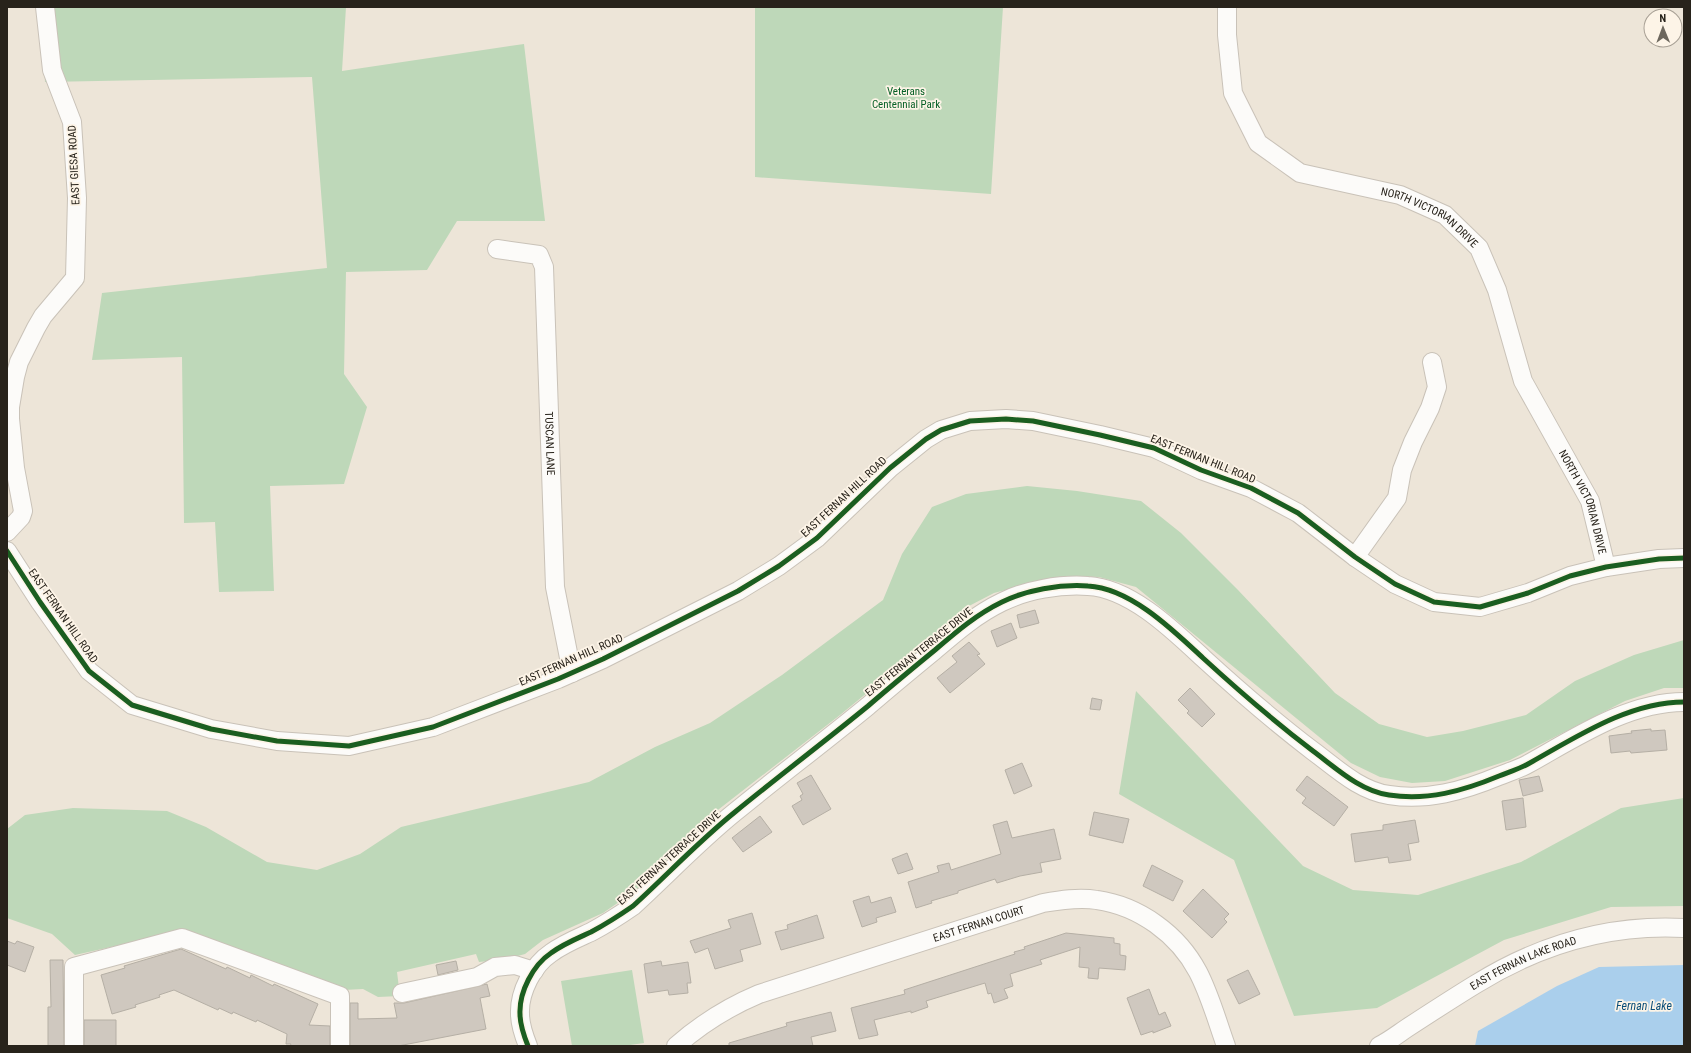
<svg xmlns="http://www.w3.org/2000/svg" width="1691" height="1053" font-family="'Roboto Condensed',sans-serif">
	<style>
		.green { fill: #bed8b9 }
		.water { fill: #aacfec }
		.building { fill: #cfc8bf; stroke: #b5afa5 }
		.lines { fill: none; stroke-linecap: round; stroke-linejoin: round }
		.minor-casing { stroke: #c9c2b8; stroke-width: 20 }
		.minor { stroke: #fcfbf9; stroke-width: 18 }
		.cycleway-casing { stroke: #fdf4e7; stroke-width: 8 }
		.cycleway { stroke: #1b5e20; stroke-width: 5 }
		.labels { text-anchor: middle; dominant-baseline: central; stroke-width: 3.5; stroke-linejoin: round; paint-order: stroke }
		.park-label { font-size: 11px; fill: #055f25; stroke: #fdf4e7 }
		.street-label { font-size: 11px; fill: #28231b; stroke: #fdf4e7 }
		.water-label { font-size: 12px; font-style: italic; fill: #094d78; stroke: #fdf4e7 }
	</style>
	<rect width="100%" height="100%" fill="#ede5d8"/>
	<path class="green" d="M42,7H346L342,71L524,44L545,221H457L427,270L346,272L344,374L367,407L344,484L270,486L274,591L219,592L215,522L184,523L182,357L92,360L102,293L327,268L312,77L45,82Z
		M755,7H1003L991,194L755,177Z
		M1027,486L1077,491L1141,501L1181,533L1238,590L1335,693L1379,724L1427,737L1463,731L1526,715L1575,681L1634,655L1684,640V688H1664L1625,701L1510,760L1445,781L1412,783L1380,777L1351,763L1136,587L1099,577L1071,576L1036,582L994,593L969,606L923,647L840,715L705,820L635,891L603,913L543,940L525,954L506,959L479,962L476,954L397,972L400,996L378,997L363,989L343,990L165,935L75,955L52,934L7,918V829L25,815L73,808L167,811L206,827L267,862L317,870L360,854L401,827L589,782L655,747L710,723L782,675L883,600L902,554L932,507L966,494Z
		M1136,691L1303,866L1353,890L1418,895L1521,862L1621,808L1684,798V906L1611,907L1504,940L1377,1008L1294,1016L1234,860L1119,794Z
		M632,970L644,1043L623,1046H572L561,981Z"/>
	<path class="water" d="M1684,965V1046H1475L1478,1031L1557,986L1599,967Z"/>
	<path class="building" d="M1035,610L1039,623L1020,628L1017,615Z
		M1011,623L1017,638L997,647L991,631Z
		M969,642L980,654L977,655L985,664L950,693L937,678L957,662L952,656Z
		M1190,688L1215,714L1202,727L1187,713L1189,711L1178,700Z
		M1092,698L1102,700L1100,710L1090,709Z
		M1651,729V731L1665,730L1667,750L1631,753L1630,751L1611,753L1609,736L1632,733L1631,731Z
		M1022,763L1032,786L1014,794L1005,770Z
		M811,775L831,809L803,825L792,806L802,800L800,796L803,794L797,783Z
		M1307,776L1348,807L1334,826L1302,803L1306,798L1296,790Z
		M1539,776L1543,791L1523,796L1519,780Z
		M1523,798L1526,827L1506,830L1502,801Z
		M1094,812L1129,819L1123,843L1089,835Z
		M760,816L772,832L743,852L732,838Z
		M1415,820L1419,842L1408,844L1411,860L1389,863L1388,857L1355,862L1351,834L1383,830V825Z
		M1007,821L1012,838L1054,829L1061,859L1040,863L1042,872L1020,876L997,883L995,879L958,891V893L931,901L932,903L916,908L908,882L939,872L937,866L949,863L951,870L1001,854L993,825Z
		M907,853L913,869L898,874L892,859Z
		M1152,865L1183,881L1173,901L1143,886Z
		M1203,889L1229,914L1224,919L1227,922L1212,938L1183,911Z
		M869,896L871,903L891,897L896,912L876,918L877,922L862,927L853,901Z
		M752,913L761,944L740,950L743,961L715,969L708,948L695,953L690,941L731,928L728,920Z
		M817,915L824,938L781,950L775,932L788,929L787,925Z
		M1066,933L1114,938V943L1120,944V955L1126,956L1125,970L1099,968L1098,979L1088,978L1089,968L1079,967L1080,947L1040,960L1042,964L1010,974L1013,986L1004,989L1008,998L994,1003L991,993L988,994L985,983L926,1001L928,1007L911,1013V1011L874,1020L878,1035L859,1039L851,1008L905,994L904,990L1015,954L1014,952L1025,949L1024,947Z
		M7,941L15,944L17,941L34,947L25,972L7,965Z
		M181,949L226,969L227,967L250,978L251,975L273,986L274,984L318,1004L309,1025L330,1026V1046H290L291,1044H286L287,1034L257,1020L256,1022L233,1012L232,1014L219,1008L218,1010L174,990L159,995L160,997L135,1005L136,1007L112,1014L101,975L125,968L124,966Z
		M50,960H63L64,1046H48V1007H51Z
		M456,961L458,970L438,975L436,965Z
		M661,961L662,966L688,962L691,983H687L688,993L669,995L668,990L648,993L644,964Z
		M1248,970L1260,994L1239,1004L1227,980Z
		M487,984L490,996L480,998L486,1029L398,1046H350V1003H358V1019L397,1018L394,1003H404Z
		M1149,989L1159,1015L1165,1012L1171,1026L1153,1033V1031L1141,1035L1127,998Z
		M831,1012L836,1031L811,1037L813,1046H729V1043L787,1026L786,1023Z
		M84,1020H116V1046H84Z"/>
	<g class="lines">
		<g class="minor-casing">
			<g id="minor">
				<path id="s1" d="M1227,7V35L1233,93L1258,143L1300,173L1400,195L1445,215L1479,248L1497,290L1523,381L1590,501L1606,567"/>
				<path id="s2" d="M497,249L539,255L544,267L555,587L572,673"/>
				<path d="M7,532L21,517L23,511L15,468L10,419V407L15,377L19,362L36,328L43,316L75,278L77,198L72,122L52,70L45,7"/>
				<path d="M7,551L40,602L89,671L132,705L211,729L277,741L349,746L433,727L558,679L603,659L738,591L779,566L817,538L890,468L926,439L941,430L970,421L1006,419L1033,421L1100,435L1154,448L1201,470L1251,488L1298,513L1355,557L1395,584L1434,602L1480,607L1528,593L1570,576L1606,567L1659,559L1684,558"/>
				<path d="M1355,557L1397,498L1402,470L1413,442L1430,408L1437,387L1432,362"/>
				<path d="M402,993L477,977L495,967L515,965L534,971"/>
				<path d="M74,1046V967L182,938L340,996V1046"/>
				<path d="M528,1046C524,1036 520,1025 520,1014C519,992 533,965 551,953C563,944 578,938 591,932C606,924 620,915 633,906C667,875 699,841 735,812C779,776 824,742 868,706C890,687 913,668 935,650C956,632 977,614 1002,602C1026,590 1060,584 1088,586C1130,588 1173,630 1203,658C1239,691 1275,722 1313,751C1336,768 1360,791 1389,795C1427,801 1463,791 1499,776C1509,772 1519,769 1528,764C1575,738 1628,702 1684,702"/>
				<path id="s3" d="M676,1046C701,1024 728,1007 759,994L1043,903C1060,900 1079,897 1097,900C1139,906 1178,934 1198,972C1210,995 1217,1021 1226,1046"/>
				<path id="s4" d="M1379,1046C1389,1041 1398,1034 1407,1028C1430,1013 1453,998 1476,984C1539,945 1610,924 1684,928"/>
			</g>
		</g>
		<use href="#minor" class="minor"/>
		<g class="cycleway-casing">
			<path id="cycleway" d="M7,551L40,602L89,671L132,705L211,729L277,741L349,746L433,727L558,679L603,659L738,591L779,566L817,538L890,468L926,439L941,430L970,421L1006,419L1033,421L1100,435L1154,448L1201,470L1251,488L1298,513L1355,557L1395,584L1434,602L1480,607L1528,593L1570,576L1606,567L1659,559L1684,558
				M528,1046C524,1036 520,1025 520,1014C519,992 533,965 551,953C563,944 578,938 591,932C606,924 620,915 633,906C667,875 699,841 735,812C779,776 824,742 868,706C890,687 913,668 935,650C956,632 977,614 1002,602C1026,590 1060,584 1088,586C1130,588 1173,630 1203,658C1239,691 1275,722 1313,751C1336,768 1360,791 1389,795C1427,801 1463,791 1499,776C1509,772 1519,769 1528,764C1575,738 1628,702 1684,702"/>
		</g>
		<use href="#cycleway" class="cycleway"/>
	</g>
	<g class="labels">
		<g class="park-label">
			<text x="906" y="91">Veterans<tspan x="906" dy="13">Centennial Park</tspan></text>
		</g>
		<g class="street-label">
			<text transform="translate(74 165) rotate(-93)">EAST GIESA ROAD</text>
			<text stroke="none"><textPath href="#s1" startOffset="333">NORTH VICTORIAN DRIVE</textPath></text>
			<text stroke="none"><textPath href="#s2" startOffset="232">TUSCAN LANE</textPath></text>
			<text transform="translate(1203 459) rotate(22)">EAST FERNAN HILL ROAD</text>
			<text transform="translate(844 497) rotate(-43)">EAST FERNAN HILL ROAD</text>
			<text stroke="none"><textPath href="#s1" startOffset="669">NORTH VICTORIAN DRIVE</textPath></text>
			<text transform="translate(63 616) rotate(55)">EAST FERNAN HILL ROAD</text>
			<text transform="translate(919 652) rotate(-39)">EAST FERNAN TERRACE DRIVE</text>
			<text transform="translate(571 660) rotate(-24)">EAST FERNAN HILL ROAD</text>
			<text transform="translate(669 858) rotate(-42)">EAST FERNAN TERRACE DRIVE</text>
			<text stroke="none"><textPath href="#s3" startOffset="329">EAST FERNAN COURT</textPath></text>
			<text stroke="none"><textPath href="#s4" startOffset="167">EAST FERNAN LAKE ROAD</textPath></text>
		</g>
		<g class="water-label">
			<text x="1644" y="1006">Fernan Lake</text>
		</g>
	</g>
	<rect width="1691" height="1053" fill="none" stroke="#28231b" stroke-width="16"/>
	<g transform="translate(1663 28) rotate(359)"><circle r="19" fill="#fdf4e7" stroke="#a8a095"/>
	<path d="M0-3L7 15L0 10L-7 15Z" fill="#6d675d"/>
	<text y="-6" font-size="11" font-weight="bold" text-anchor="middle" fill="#28231b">N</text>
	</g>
</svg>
